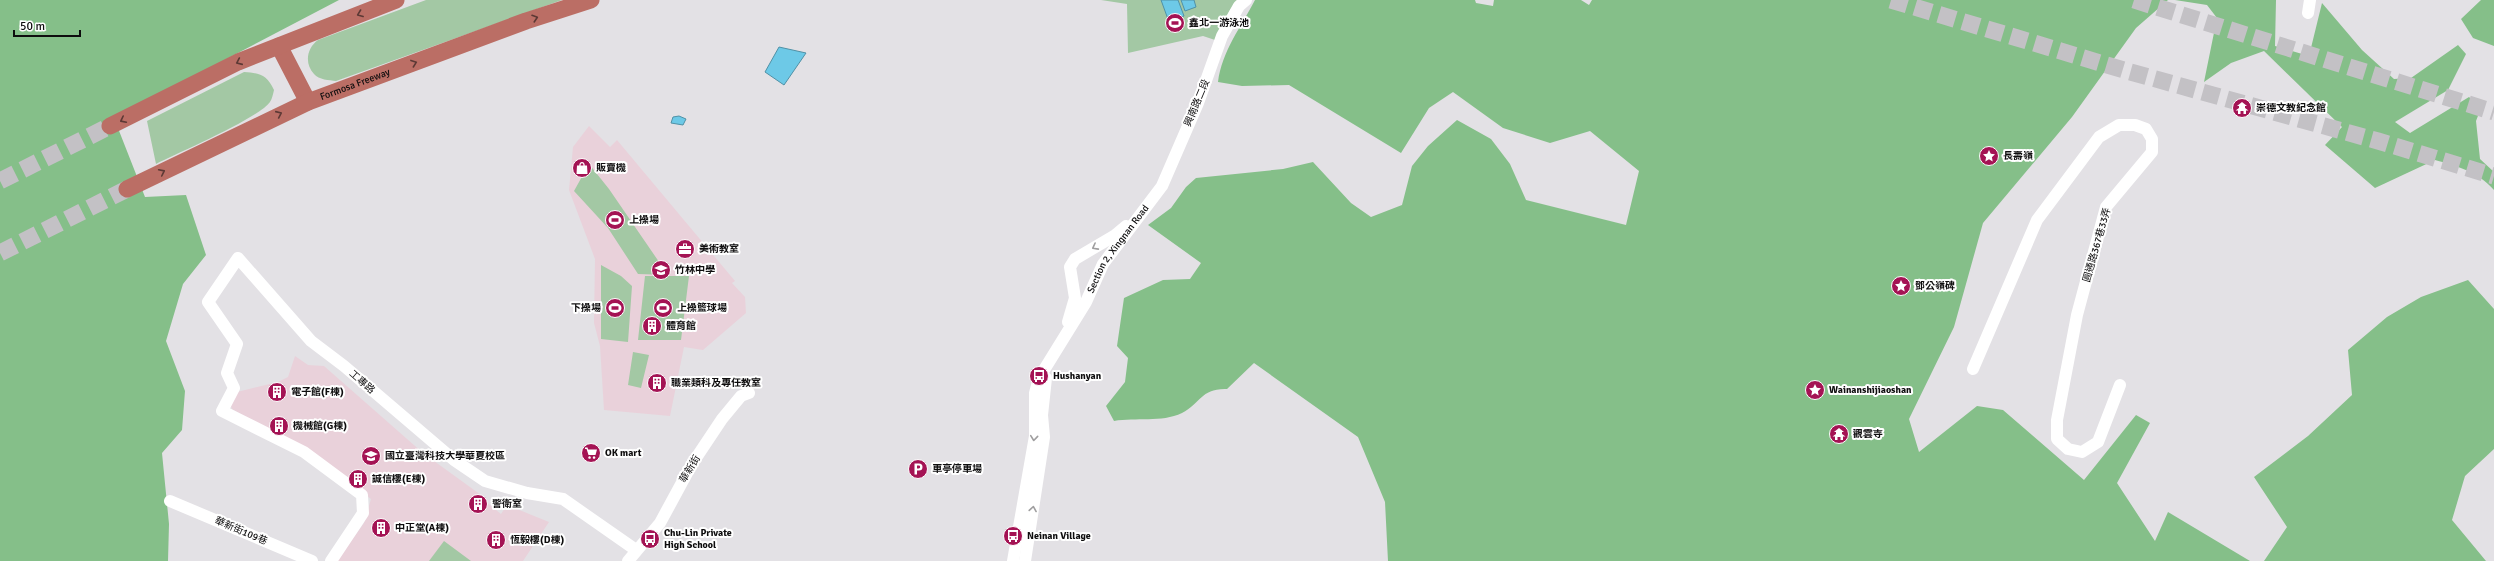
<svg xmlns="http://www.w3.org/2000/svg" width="2494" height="561" font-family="Signika,'Noto Sans TC',sans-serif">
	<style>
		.education { fill: #e9d1da }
		.green { fill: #a3c8a4 }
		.forest { fill: #85bf89 }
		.water { fill: #6dc9e7; stroke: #5091a6 }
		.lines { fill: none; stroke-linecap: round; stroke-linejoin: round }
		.highway-tunnel { stroke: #c3c1c5; stroke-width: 17; stroke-dasharray: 17 8; stroke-linecap: butt }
		.minor { stroke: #fff; stroke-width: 12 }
		.highway { stroke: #bb6e65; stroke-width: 17 }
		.oneway { stroke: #5c3935 }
		.oneway2 { stroke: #9f9e9f }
		.labels { text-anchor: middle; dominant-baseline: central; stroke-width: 4; stroke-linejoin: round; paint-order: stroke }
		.poi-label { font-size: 10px; font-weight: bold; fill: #0e0d0e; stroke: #fff; text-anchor: start }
		.street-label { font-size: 10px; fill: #0e0d0e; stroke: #fff }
	</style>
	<rect width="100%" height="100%" fill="#e3e1e5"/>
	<path class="education" d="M589,126L610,147L617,140L735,281L732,283L745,297L746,313L703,350L684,347L670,416L604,410L600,346L594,323L595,259L569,190L573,147Z
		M295,356L308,365L324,366L423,453L481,495L480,497L501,514L507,505L549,522L523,561H337L364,523L371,499L311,454L232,409L230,403L237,392L278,382L288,377Z"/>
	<path class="green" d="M426,0H562L336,81C329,80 319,80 314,74C304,63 307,48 318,40Z
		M1101,0H1238L1230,10L1215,40L1203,36L1128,53L1127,4Z
		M244,72C260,73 267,75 274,90C273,94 272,99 270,102C259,118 178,153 156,164L147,121Z
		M589,164L609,189L668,275L638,274L608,228L574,191Z
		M601,265L621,276L632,286L628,342L601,339Z
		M645,276H689L681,340H638Z
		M633,352L649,355L641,388L628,385Z
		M444,541L471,561H429Z"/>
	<path class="forest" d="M0,0H339L114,118L145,197L186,195L206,255L183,284L166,341L185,391L182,430L162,453L169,524L168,561H0Z
		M1255,0H1475L1476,3L1493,6L1494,0H1581L1589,5L1592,0H2168L2136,28L2072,117L1983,223L1954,327L1909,419L1919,452L1977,406L2003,410L2084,480L2136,415L2150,423L2117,483L2155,541L2168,512L2250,561H1388L1385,502L1358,437L1254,363L1227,389C1201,388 1201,403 1182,413C1161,423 1136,417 1114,421L1106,406L1125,382L1128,358L1117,346L1124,298L1163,280L1190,279L1201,263L1148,225L1171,208L1186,187L1196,178L1283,169L1313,162L1351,203L1371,217L1402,205L1412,166L1428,146L1457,120L1491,139L1510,164L1526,200L1626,225L1639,171L1590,131L1550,143L1503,128L1453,92L1429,108L1401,153L1289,85L1242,86L1218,82C1222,51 1241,27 1255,0Z
		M2175,0H2276L2275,46L2309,56L2322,3L2362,50L2394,79L2411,78L2458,45L2466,54L2448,90L2395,122L2410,133L2469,97L2481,108L2476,121L2480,159L2494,172V190C2478,172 2458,166 2435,160L2375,188L2325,145L2342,127L2264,51L2231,63L2204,82L2217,18L2207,5Z
		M2481,0H2494V46L2473,38L2461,19Z
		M2468,280L2494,309V449L2465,476L2452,520L2486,561H2264L2287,527L2254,477L2308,436L2352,395L2348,350L2387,317L2421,297Z"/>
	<path class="water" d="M1161,0H1178L1184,16L1169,22Z
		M1181,0H1194L1196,7L1185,11Z
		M779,47L806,53L784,85L765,72Z
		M679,116L686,119L683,125L671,123L673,117Z"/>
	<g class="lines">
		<path class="highway-tunnel" d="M1891,0L2127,71L2378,141L2494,176
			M2134,0L2494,112
			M0,181L110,126
			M0,253L127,189"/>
		<g class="minor">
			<path d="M2308,13L2310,0"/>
			<path d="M1068,322L1075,298L1070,267L1075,259L1114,236L1126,226"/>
			<path d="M1973,369L2037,220L2099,137L2119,125H2135L2146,129L2152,139V152L2106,207L2077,315L2057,420V439L2068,449L2082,452L2098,442L2120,385"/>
			<path d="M170,501L312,561"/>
			<path d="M331,561L363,513L362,495L304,452L222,411L234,388L227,373L237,344L208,302L238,258L311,341L344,366L454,460L485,481L527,493L563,499L636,550"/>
			<path d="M628,561L660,523L692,464L722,419L741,396L749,393"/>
			<path id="s1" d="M1013,561L1035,436V393L1039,378L1086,302L1103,264L1162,186L1198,103L1222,36L1239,6L1246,0"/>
			<path d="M1025,561L1044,437L1042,415L1046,378"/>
		</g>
		<g class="highway">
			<path d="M279,46L308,102"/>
			<path d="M110,126L238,62L396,0"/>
			<path id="s2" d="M127,189L308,102L526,21L591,0"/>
		</g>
	</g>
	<defs><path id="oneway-chevron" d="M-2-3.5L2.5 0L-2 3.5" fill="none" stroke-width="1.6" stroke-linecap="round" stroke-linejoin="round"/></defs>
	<g class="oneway">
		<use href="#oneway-chevron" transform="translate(360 14) rotate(159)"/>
		<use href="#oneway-chevron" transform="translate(535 18) rotate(-18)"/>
		<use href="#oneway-chevron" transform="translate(239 62) rotate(156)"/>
		<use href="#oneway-chevron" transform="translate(414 63) rotate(-20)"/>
		<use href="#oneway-chevron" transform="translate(279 114) rotate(-24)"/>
		<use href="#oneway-chevron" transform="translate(123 120) rotate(153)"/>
		<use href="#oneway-chevron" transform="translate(162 172) rotate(-26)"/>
	</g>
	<g class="oneway2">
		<use href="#oneway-chevron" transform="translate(1095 247) rotate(152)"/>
		<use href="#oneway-chevron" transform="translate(1034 438) rotate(96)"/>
		<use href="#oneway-chevron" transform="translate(1033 509) rotate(-81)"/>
	</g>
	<defs>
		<g id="stadium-disc" transform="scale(1)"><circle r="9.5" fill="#a41354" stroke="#fff"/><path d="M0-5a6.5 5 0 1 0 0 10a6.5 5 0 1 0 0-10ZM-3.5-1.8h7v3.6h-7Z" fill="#fff"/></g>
		<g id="temple-disc" transform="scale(1)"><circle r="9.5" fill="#a41354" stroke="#fff"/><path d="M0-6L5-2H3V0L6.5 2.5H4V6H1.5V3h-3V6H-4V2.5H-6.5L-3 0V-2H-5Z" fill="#fff"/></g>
		<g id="sight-disc" transform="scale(1)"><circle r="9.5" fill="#a41354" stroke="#fff"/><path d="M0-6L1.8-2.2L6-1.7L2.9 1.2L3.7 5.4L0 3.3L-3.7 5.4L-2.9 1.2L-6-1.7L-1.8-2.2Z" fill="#fff"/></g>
		<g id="shop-disc" transform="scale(1)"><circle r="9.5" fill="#a41354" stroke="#fff"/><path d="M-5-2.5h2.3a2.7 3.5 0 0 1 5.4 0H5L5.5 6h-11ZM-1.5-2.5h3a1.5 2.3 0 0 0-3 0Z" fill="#fff"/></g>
		<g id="office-disc" transform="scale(1)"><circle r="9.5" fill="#a41354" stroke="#fff"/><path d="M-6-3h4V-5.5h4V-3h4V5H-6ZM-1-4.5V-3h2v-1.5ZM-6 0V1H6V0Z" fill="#fff"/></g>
		<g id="school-disc" transform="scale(1)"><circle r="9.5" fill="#a41354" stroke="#fff"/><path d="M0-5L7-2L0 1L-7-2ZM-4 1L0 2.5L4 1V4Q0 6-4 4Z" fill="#fff"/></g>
		<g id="building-disc" transform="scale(1)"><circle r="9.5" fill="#a41354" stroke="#fff"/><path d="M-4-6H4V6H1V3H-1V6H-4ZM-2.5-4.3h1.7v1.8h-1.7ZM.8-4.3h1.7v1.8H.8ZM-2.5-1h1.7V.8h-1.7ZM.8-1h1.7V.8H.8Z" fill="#fff"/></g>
		<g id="bus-disc" transform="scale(1)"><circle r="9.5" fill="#a41354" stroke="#fff"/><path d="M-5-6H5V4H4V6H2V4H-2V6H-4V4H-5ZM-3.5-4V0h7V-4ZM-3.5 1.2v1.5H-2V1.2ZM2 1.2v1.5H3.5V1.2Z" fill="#fff"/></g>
		<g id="supermarket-disc" transform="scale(1)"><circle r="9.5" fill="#a41354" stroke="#fff"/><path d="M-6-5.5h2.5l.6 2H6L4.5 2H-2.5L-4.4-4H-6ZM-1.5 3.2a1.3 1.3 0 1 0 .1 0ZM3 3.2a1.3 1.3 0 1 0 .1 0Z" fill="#fff"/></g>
		<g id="university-disc" transform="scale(1)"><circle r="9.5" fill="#a41354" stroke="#fff"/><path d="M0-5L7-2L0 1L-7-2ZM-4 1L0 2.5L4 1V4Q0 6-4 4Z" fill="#fff"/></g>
		<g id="parking-disc" transform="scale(1)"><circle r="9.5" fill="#a41354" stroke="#fff"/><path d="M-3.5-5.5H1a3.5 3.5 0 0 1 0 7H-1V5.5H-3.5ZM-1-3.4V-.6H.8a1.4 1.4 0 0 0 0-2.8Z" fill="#fff"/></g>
	</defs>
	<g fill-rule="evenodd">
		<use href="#stadium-disc" x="1175" y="23"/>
		<use href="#temple-disc" x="2242" y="108"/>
		<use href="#sight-disc" x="1989" y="156"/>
		<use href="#shop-disc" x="582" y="168"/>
		<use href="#stadium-disc" x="615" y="220"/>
		<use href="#office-disc" x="685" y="249"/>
		<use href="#school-disc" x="661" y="270"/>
		<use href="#sight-disc" x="1901" y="286"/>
		<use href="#stadium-disc" x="615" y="308"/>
		<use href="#stadium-disc" x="663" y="308"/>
		<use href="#building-disc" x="652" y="326"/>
		<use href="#bus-disc" x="1039" y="376"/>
		<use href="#building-disc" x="657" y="383"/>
		<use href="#sight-disc" x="1815" y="390"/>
		<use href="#building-disc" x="277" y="392"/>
		<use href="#building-disc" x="279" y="426"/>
		<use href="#temple-disc" x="1839" y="434"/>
		<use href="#supermarket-disc" x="591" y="453"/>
		<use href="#university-disc" x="371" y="456"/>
		<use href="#parking-disc" x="918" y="469"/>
		<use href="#building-disc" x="358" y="479"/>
		<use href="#building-disc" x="478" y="504"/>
		<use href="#building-disc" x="381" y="528"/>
		<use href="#bus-disc" x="1013" y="536"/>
		<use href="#bus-disc" x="650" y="539"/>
		<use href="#building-disc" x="496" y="540"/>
	</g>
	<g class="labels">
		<g class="poi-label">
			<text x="1189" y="23">鑫北一游泳池</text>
			<text x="2256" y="108">崇德文教紀念館</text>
			<text x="2003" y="156">長壽嶺</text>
			<text x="596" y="168">販賣機</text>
			<text x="629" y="220">上操場</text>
			<text x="699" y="249">美術教室</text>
			<text x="675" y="270">竹林中學</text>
			<text x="1915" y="286">鄧公嶺碑</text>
			<text x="601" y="308" text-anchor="end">下操場</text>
			<text x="677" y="308">上操籃球場</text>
			<text x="666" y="326">體育館</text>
			<text x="1053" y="376">Hushanyan</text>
			<text x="671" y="383">職業類科及專任教室</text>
			<text x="1829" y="390">Wainanshijiaoshan</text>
			<text x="291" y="392">電子館(F棟)</text>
			<text x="293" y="426">機械館(G棟)</text>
			<text x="1853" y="434">觀雲寺</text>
			<text x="605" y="453">OK mart</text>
			<text x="385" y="456">國立臺灣科技大學華夏校區</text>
			<text x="932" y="469">車亭停車場</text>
			<text x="372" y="479">誠信樓(E棟)</text>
			<text x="492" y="504">警衛室</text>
			<text x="395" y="528">中正堂(A棟)</text>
			<text x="664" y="533">Chu-Lin Private<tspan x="664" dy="12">High School</tspan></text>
			<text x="1027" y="536">Neinan Village</text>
			<text x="510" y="540">恆毅樓(D棟)</text>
		</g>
		<g class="street-label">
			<text stroke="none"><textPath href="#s2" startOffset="251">Formosa Freeway</textPath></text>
			<text transform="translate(1197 103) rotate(-67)">興南路二段</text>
			<text transform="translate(2097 245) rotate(-74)">圓通路367巷33弄</text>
			<text stroke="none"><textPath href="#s1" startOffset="337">Section 2, Xingnan Road</textPath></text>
			<text transform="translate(362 382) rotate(41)">工專路</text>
			<text transform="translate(690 469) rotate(-59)">華新街</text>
			<text transform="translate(241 531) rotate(23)">華新街109巷</text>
		</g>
	</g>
	<path d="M14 30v6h66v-6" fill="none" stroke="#0e0d0e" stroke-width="2"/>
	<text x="20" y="30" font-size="12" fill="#0e0d0e" stroke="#ffffff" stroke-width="3" paint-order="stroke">50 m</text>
</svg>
